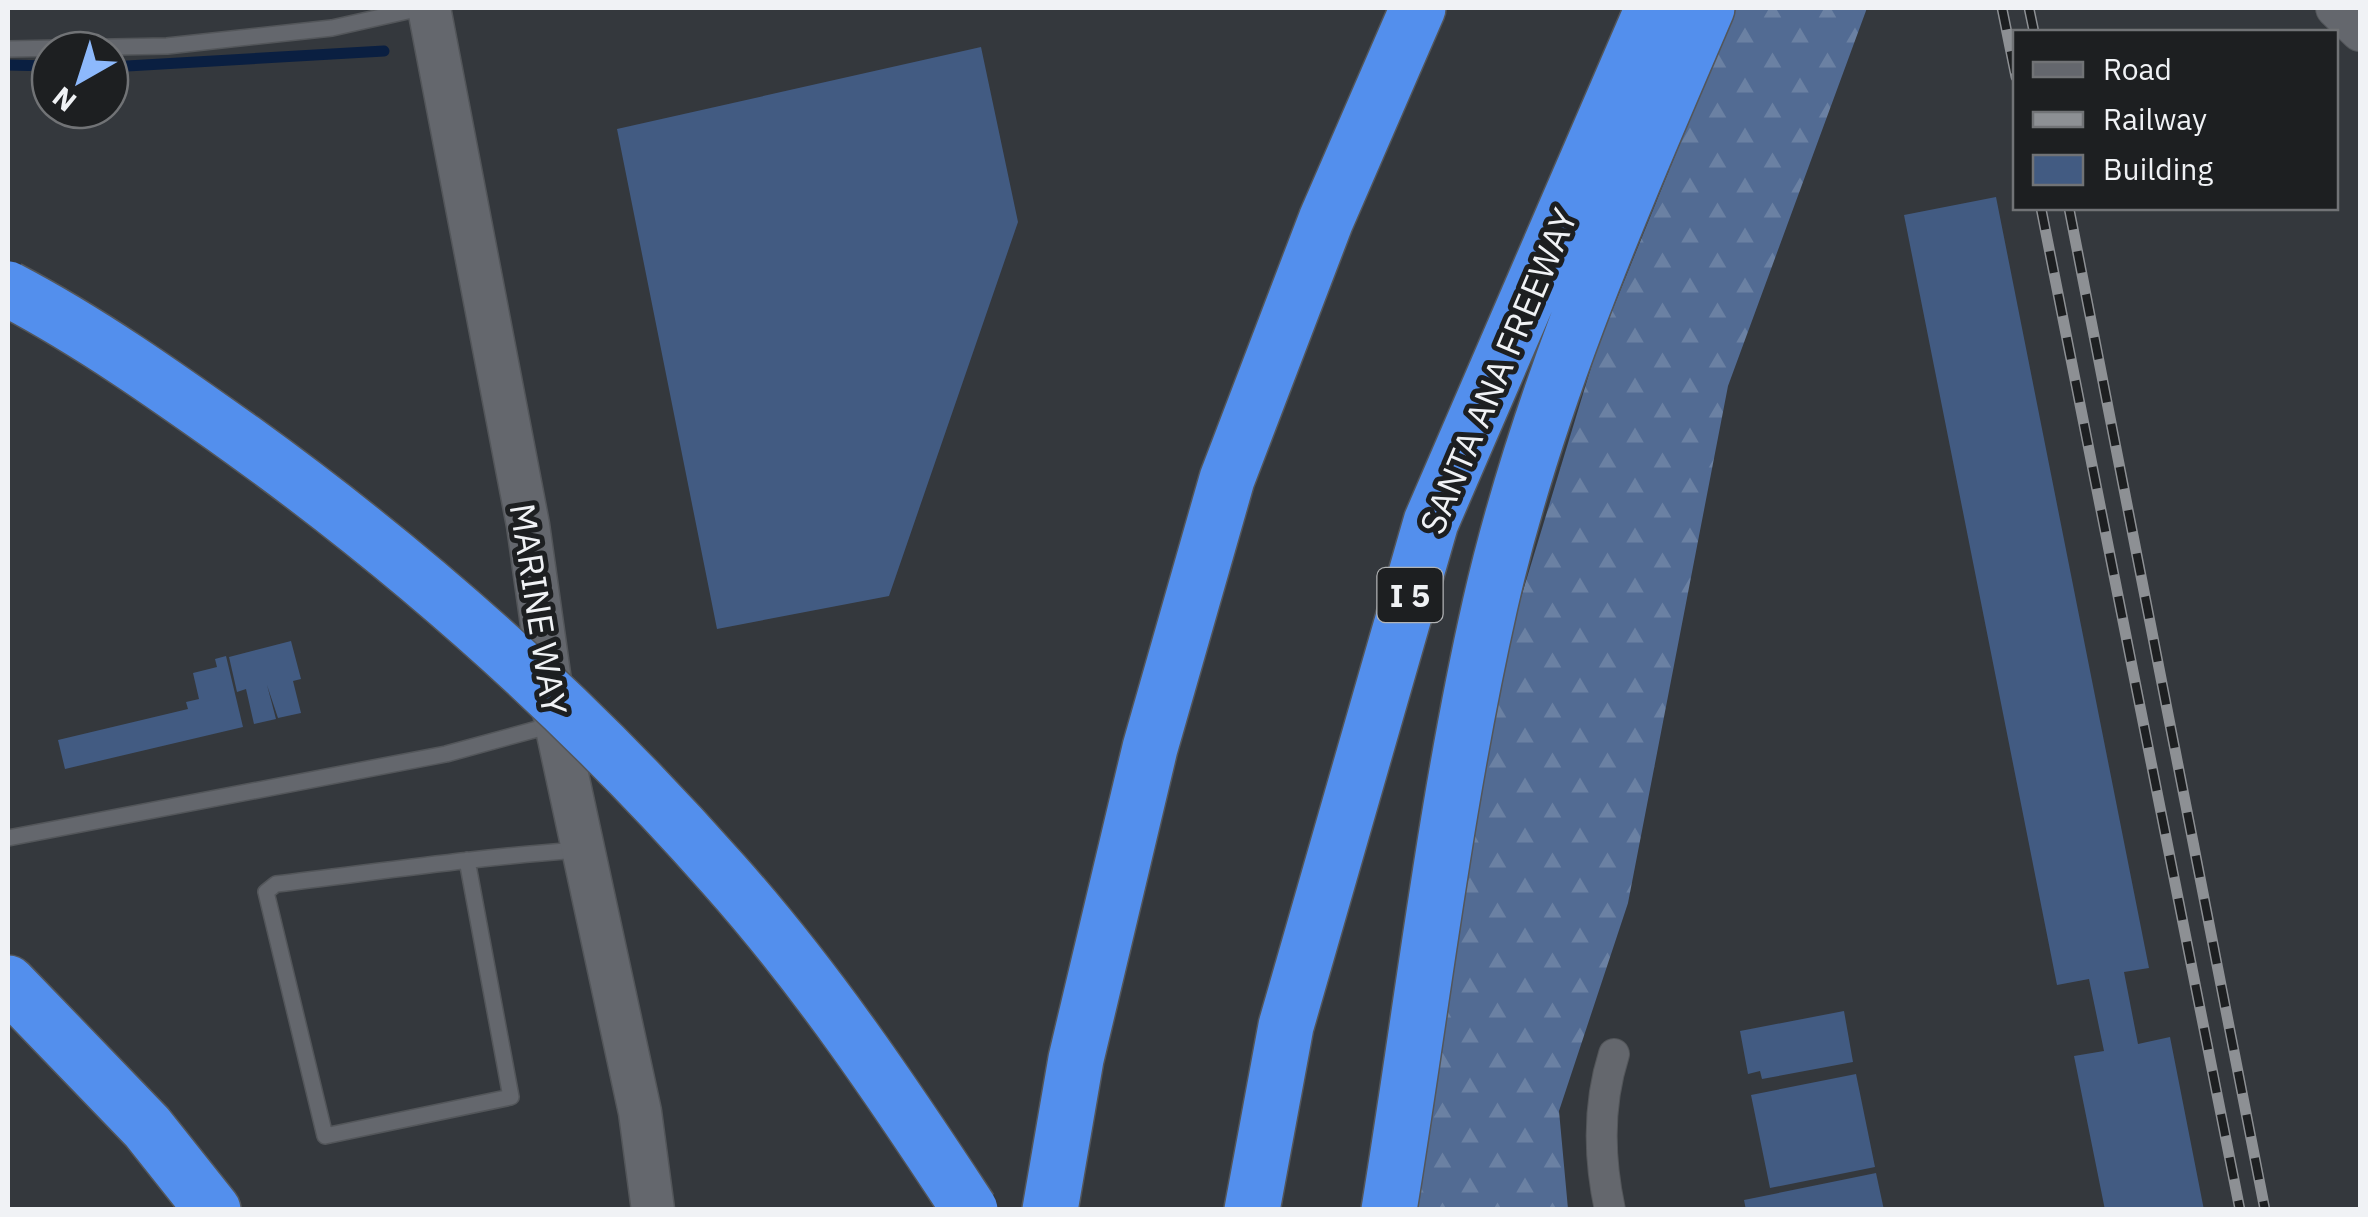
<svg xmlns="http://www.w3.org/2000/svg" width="2368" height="1217" font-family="'IBM Plex Sans',sans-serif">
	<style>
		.forest { fill: url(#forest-firs) }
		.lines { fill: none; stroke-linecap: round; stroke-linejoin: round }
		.stream { stroke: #0a1f41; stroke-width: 11 }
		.building { fill: #425b82 }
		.service-casing { stroke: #53565a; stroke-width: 18 }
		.minor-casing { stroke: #53565a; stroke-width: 32 }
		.tertiary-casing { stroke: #53565a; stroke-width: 40 }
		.secondary-casing { stroke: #53565a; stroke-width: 45 }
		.motorway-casing { stroke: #53565a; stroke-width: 58 }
		.service { stroke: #64676d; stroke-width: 15 }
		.minor { stroke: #64676d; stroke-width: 30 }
		.tertiary { stroke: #64676d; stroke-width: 38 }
		.secondary { stroke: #64676d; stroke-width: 42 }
		.motorway { stroke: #538fed; stroke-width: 55 }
		.rail-casing { stroke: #8d9094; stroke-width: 11 }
		.rail { stroke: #1d1f21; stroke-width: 8; stroke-dasharray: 22; stroke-linecap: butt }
		.motorway-bridge-casing { stroke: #53565a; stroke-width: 58; stroke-linecap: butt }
		.motorway-bridge { stroke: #538fed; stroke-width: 55 }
		.labels { text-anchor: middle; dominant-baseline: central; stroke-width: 10; stroke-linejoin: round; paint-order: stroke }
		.shield { fill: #1d1f21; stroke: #b1b3b5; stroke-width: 2.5 }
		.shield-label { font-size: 32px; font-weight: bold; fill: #f0f2f5 }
		.street-label { font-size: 35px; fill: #f0f2f5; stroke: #1d1f21 }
	</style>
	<defs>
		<pattern id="forest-firs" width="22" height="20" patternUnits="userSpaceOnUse" patternTransform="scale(2.5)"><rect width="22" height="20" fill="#526b93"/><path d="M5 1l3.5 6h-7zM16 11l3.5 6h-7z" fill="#6b81a3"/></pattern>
	</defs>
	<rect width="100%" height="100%" fill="#34383d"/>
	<path class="forest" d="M1735,8H1867L1728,386L1628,903L1559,1111L1568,1209L1411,1210L1497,676L1597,348Z"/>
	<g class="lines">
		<path class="stream" d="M8,65L50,66
			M110,67L384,51"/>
	</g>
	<path class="building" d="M981,47L1018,222L889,596L717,629L617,129Z
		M1996,197L2149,968L2124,972L2138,1044L2170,1037L2204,1210H2105L2074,1056L2104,1051L2089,979L2057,985L1904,215Z
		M291,641L301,679L293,681L301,713L278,718L267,685L276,719L254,724L246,689L237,692L229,657Z
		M226,656L243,727L65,769L58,740L188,709L186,702L199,699L193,673L217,667L215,659Z
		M1844,1011L1853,1062L1762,1079L1760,1071L1748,1074L1740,1031Z
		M1856,1074L1875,1167L1770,1188L1751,1095Z
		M1876,1173L1884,1210H1746L1744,1200Z"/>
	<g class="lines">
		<g class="service-casing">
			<path id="service" d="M8,49L167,46L332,28L421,8
				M8,838L446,754L552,725
				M467,860L511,1097L325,1136L266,892L276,884C377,872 478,857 579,850"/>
		</g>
		<g class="minor-casing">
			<path id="minor" d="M1610,1210C1599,1159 1598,1104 1614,1054"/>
		</g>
		<g class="tertiary-casing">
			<path id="tertiary" d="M2335,8L2360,32"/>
		</g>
		<g class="secondary-casing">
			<path id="secondary" d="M429,8L528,525L556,724L640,1112L653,1210"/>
		</g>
		<g class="motorway-casing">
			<path id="motorway" d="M8,983L147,1127L213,1210
				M1050,1210L1076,1059L1150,748L1227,479L1326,220L1418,8
				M1252,1210L1286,1026L1431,522L1653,8
				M1389,1210C1422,1008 1445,804 1490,605C1537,398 1624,202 1707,8"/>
		</g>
		<use href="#service" class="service"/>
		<use href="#minor" class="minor"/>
		<use href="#tertiary" class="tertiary"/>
		<use href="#secondary" class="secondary"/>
		<use href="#motorway" class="motorway"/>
		<g class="rail-casing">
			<path id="rail" d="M2002,8L2016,77
				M2029,8L2034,32
				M2041,208L2240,1210
				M2069,208L2265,1210"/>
		</g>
		<use href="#rail" class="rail"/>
		<g class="motorway-bridge-casing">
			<path id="motorway-bridge" d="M8,289C90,332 166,386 242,440C417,566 581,713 724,875C816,978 894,1094 970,1210"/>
		</g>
		<use href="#motorway-bridge" class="motorway-bridge"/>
	</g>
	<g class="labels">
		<rect class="shield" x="1377.5" y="568" width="65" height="54" rx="8"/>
		<g class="shield-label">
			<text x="1410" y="595">I 5</text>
		</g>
		<g class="street-label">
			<text transform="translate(1498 371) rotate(-67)">SANTA ANA FREEWAY</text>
			<text transform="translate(539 609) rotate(81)">MARINE WAY</text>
		</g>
	</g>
	<rect width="2368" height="1217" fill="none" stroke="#f0f2f5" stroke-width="20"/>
	<rect x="2013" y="30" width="325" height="180" fill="#1d1f21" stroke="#717376" stroke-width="2.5"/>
	<rect x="2033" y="62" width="50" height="15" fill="#64676d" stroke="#717376" stroke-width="2.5"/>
	<text x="2103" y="80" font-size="30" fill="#f0f2f5">Road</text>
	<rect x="2033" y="112" width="50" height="15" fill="#8d9094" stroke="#717376" stroke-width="2.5"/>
	<text x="2103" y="130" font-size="30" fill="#f0f2f5">Railway</text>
	<rect x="2033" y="155" width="50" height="30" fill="#425b82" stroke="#717376" stroke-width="2.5"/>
	<text x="2103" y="180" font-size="30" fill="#f0f2f5">Building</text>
	<g transform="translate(80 80) rotate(219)"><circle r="48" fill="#1d1f21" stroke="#717376" stroke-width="2.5"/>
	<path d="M0-8L18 38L0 25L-18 38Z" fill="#8db9fc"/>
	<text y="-15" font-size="28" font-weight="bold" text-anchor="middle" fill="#f0f2f5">N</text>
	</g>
</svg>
